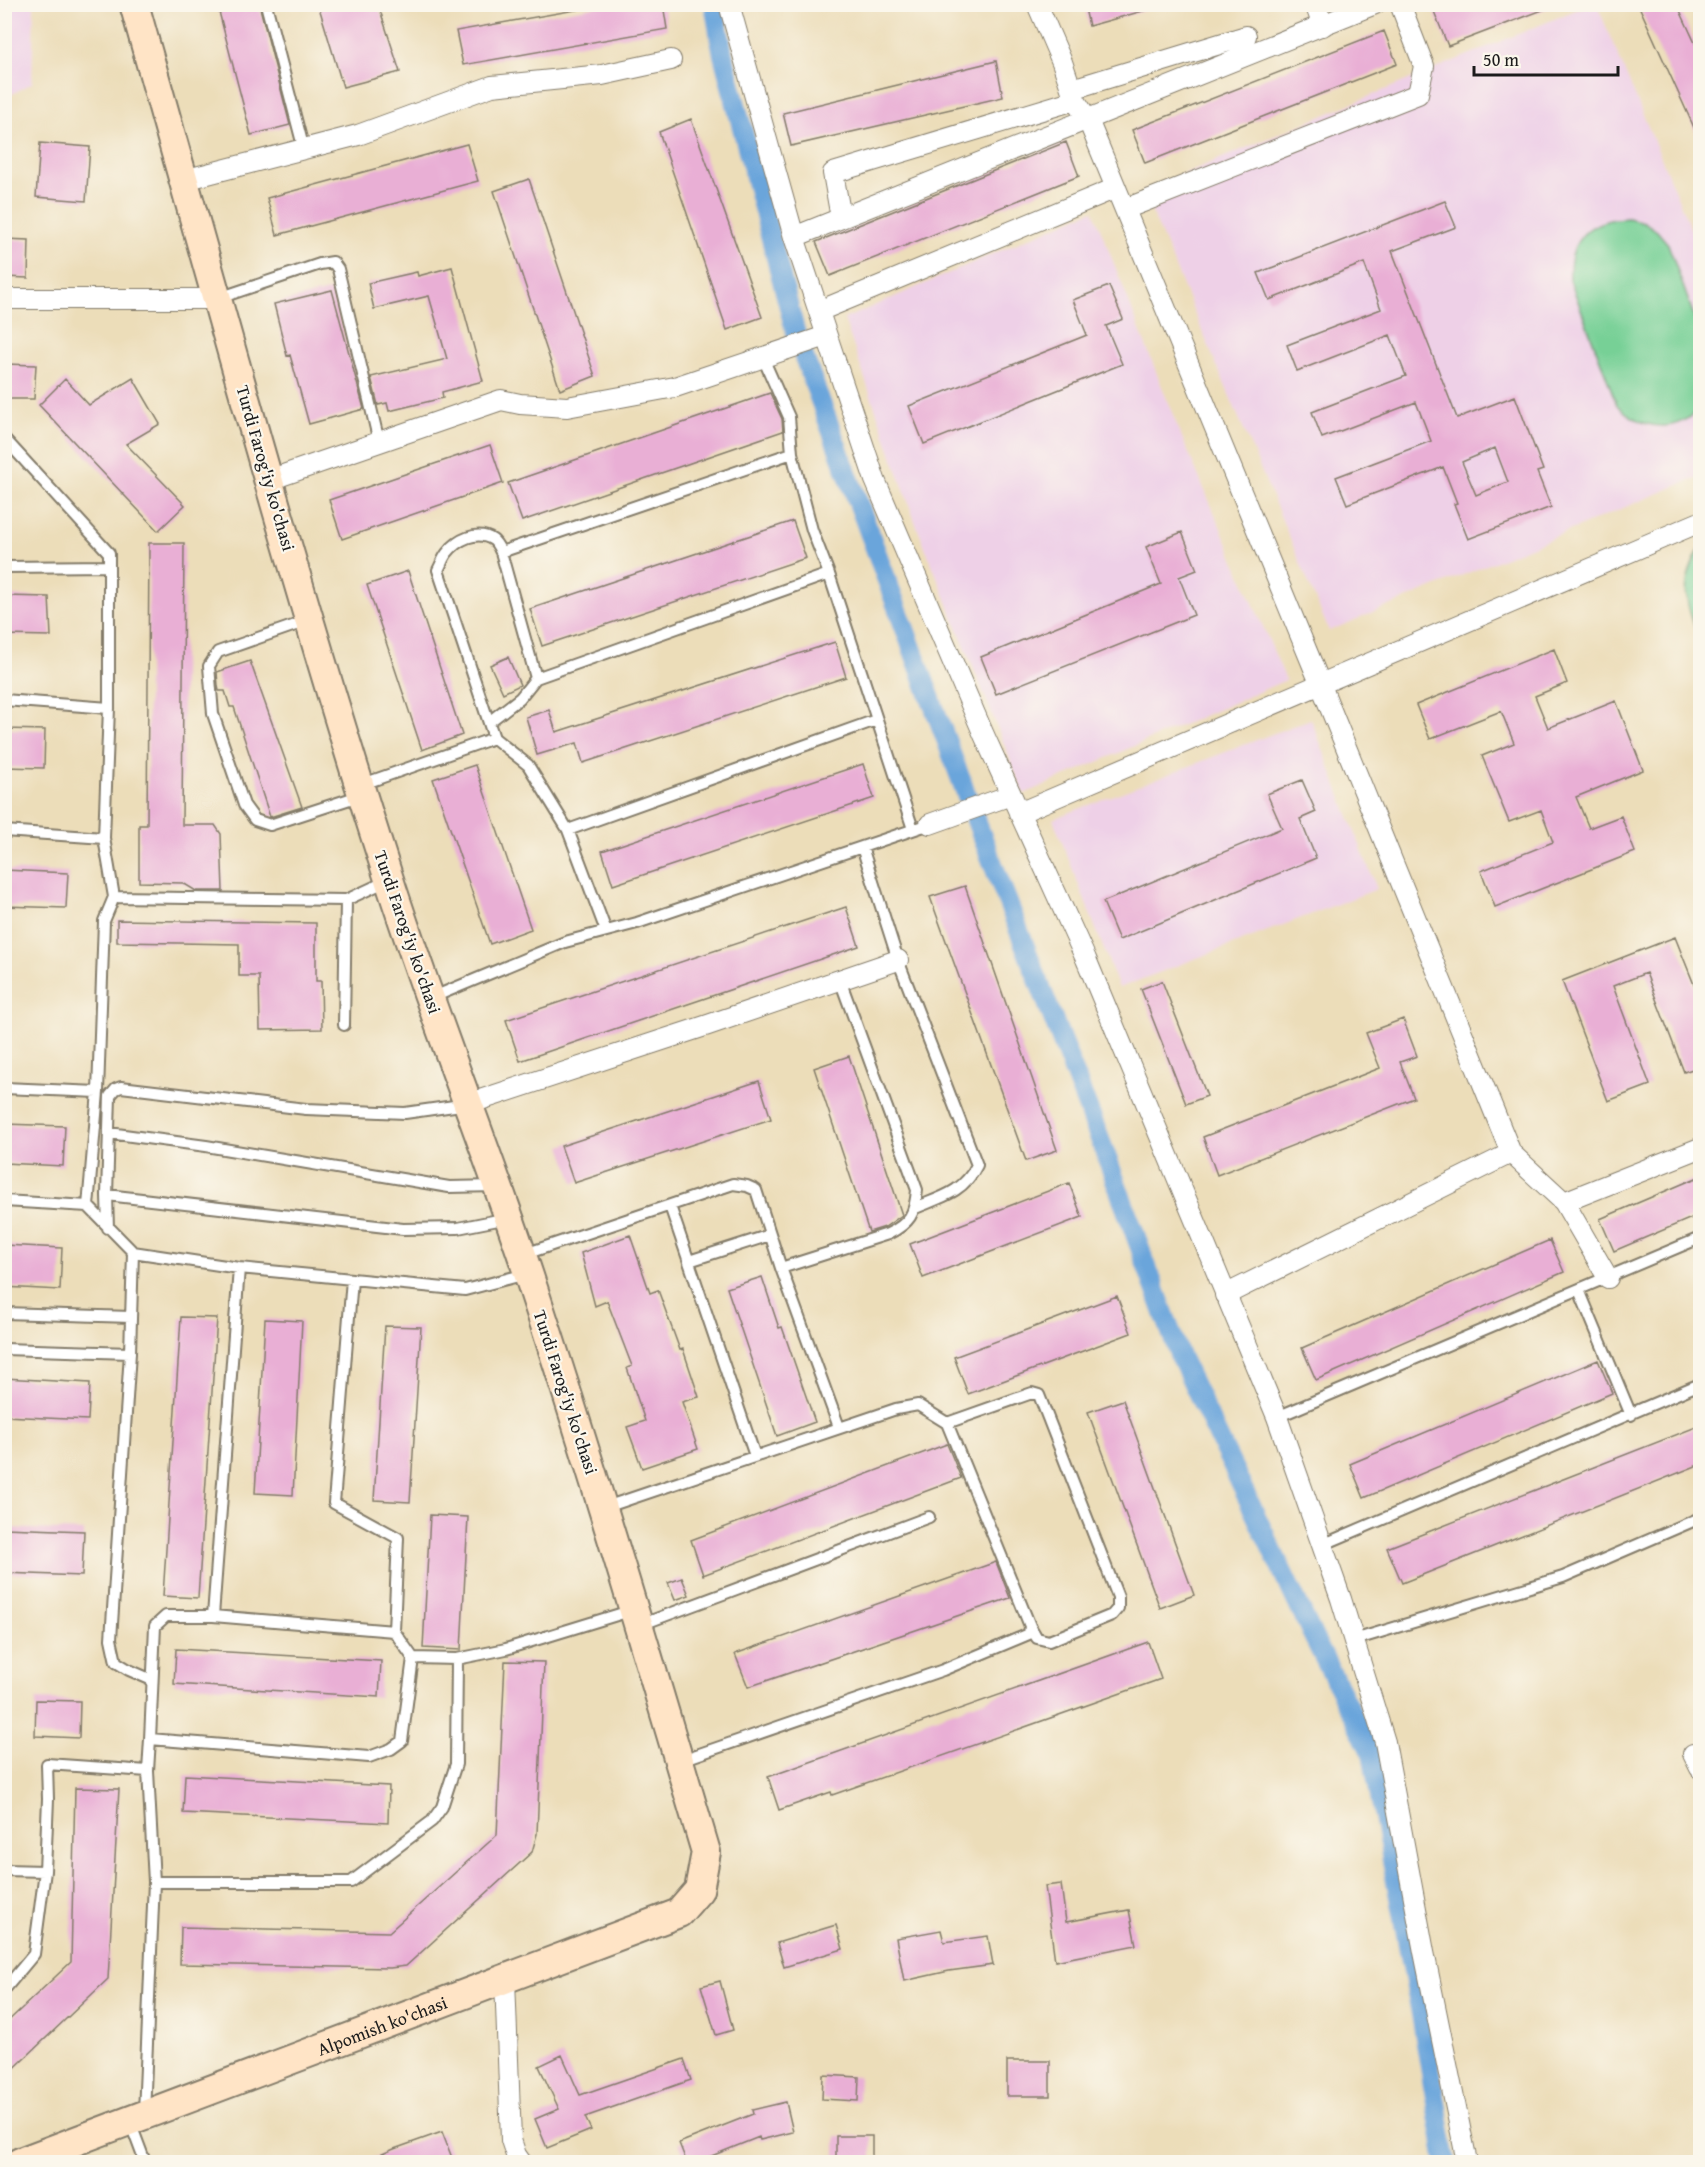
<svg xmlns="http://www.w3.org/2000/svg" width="1705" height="2167" font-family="'Gentium Book Plus',serif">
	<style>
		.built { fill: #eed0e7 }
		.green { fill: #77d096; stroke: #4a7659; stroke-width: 1.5 }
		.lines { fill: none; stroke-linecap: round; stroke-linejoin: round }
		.canal { stroke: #6ba5db; stroke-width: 20 }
		.building { fill: #e9afd5; fill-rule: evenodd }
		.lane-casing { stroke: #847c6a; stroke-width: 14 }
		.street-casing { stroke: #847c6a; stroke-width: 22 }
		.secondary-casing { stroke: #847c6a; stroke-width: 32 }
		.lane { stroke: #fff; stroke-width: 10 }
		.street { stroke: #fff; stroke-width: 20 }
		.secondary { stroke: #ffe4c6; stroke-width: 28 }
		.labels { text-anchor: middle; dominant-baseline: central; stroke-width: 4.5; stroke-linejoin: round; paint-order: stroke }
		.street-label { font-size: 18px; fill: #1c1c1c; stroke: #fbf7ec }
	</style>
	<rect width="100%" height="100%" fill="#fbf7ec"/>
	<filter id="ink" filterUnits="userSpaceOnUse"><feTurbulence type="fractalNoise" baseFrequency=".0167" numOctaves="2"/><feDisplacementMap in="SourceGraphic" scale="12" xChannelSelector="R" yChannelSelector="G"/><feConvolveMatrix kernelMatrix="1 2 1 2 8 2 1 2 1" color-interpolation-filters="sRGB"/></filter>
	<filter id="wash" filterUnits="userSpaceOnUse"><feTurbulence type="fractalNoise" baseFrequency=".008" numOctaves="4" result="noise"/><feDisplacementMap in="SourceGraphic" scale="24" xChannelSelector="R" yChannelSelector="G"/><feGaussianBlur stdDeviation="1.35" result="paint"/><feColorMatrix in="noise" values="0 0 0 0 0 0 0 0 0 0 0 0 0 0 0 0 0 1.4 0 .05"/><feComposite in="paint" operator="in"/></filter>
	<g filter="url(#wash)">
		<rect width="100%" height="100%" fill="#ecddb9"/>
		<path class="built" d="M5,4L34,5L32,83L5,98Z
			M1588,5H1597L1700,251V476L1329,631L1143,191Z
			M1093,210L1178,428L1286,680L1024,794L917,527L844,319Z
			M1311,719L1377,889L1119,988L1053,819Z"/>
		<path class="green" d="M1628,218L1644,222L1657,231L1668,244L1700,333V407C1675,436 1642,429 1617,405L1570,280C1568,240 1588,219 1628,218Z
			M1700,549V641C1686,603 1678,586 1700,549Z"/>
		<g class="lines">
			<path class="canal" d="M714,4L723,55L797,338L977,823L1103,1147L1179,1354L1314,1638L1372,1754L1421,2014L1446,2162"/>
		</g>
		<g id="blocks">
			<path class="building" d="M217,4H259L290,125L251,135Z
				M318,4H378L400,72L343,87Z
				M610,4H663L667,29L463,65L456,31Z
				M1084,4H1149L1150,9L1089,26Z
				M1444,4H1553V6L1448,46L1433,9Z
				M1638,4H1677L1701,56V143Z
				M1384,31L1397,64L1145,163L1132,130Z
				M996,61L1003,97L791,146L783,113Z
				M691,119L762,317L727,330L659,132Z
				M1066,142L1079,176L830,276L816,242Z
				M40,143L90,147L86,201L36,197Z
				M467,144L478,181L277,235L267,198Z
				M529,179L595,376L560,390L494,191Z
				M1445,201L1456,227L1392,251L1457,418L1515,396L1543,470L1537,472L1551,507L1468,539L1454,504L1457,503L1443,467L1347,504L1336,477L1431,441L1416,402L1322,438L1312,412L1406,376L1390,335L1297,371L1287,345L1381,309L1364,263L1269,300L1258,273ZM1495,448L1508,482L1476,495L1462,462Z
				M4,239L29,240L28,278L4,277Z
				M452,267L483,381L442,392L443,398L389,411L387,403L378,405L371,377L447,359L429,296L374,309L368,283L417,272L418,276Z
				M1109,286L1123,319L1106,326L1122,364L924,444L909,406L1087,335L1073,300Z
				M332,290L364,409L309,424L290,355L287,356L274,304Z
				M4,364L36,365L34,399H4Z
				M133,378L160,424L126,444L185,505L158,531L39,405L65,379L89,405Z
				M770,393L782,419L783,431L522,521L508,483Z
				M490,445L503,483L342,539L329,500Z
				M793,521L806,558L542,646L530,609Z
				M1182,532L1197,570L1179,577L1194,615L996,694L981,657L1161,584L1146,547Z
				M149,543H184L182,825H215L221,834L223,891H196L183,883L139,882V825H147Z
				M408,571L462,735L422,750L367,585Z
				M4,596L49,597L51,636L4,635Z
				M835,642L846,677L583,763L577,743L537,755L526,717L549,710L556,732Z
				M1554,649L1567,683L1535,696L1548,728L1616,701L1643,770L1576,797L1589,828L1621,816L1635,852L1495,907L1481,871L1553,842L1541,810L1509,822L1482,756L1514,743L1501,711L1430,739L1416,705Z
				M508,657L520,685L503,693L490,665Z
				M250,661L302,807L270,817L234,707H230L225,691H219L218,686L217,672Z
				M4,729L45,730L44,768L4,767Z
				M863,764L874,798L613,885L602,851Z
				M475,765L531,929L490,944L433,779Z
				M1302,780L1316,812L1300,819L1316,858L1119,940L1103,902L1282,828L1267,794Z
				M4,870L68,873L66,908L4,906Z
				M965,886L1057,1150L1026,1161L930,897Z
				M846,907L859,946L520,1061L506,1020Z
				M117,920L316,923V981H321L322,1029L260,1030L259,976H239V944L117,942Z
				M1675,937L1701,1002V1066L1684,1072L1646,973L1613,986L1650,1085L1608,1101L1562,981Z
				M1162,981L1207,1096L1186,1104L1141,989Z
				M1403,1019L1417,1056L1400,1062L1414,1098L1217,1175L1203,1137L1380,1068L1366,1033Z
				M849,1056L902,1215L885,1227L869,1232L814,1068Z
				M759,1081L771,1119L574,1183L561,1146Z
				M4,1124L65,1126L63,1166L4,1163Z
				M1701,1176V1214L1614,1251L1600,1219Z
				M1069,1183L1082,1217L923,1278L910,1244Z
				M630,1235L650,1293L658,1290L680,1350L683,1349L699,1397L682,1402L698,1449L642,1468L627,1427L645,1421L627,1368L632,1366L607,1301L595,1306L581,1253Z
				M1550,1240L1564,1272L1316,1380L1302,1348Z
				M4,1245L62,1248L60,1290L4,1287Z
				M762,1277L779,1328L782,1327L815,1422L777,1436L727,1288Z
				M1117,1296L1131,1333L968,1394L954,1357Z
				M181,1317L217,1318L198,1598L163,1596Z
				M265,1319L302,1321L293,1495L255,1493Z
				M385,1326L421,1327L410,1502L374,1500Z
				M1598,1360L1612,1393L1364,1498L1350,1464Z
				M4,1378L90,1383L88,1420L4,1416Z
				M1123,1400L1194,1595L1160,1608L1088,1412Z
				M1701,1425V1464L1402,1583L1387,1548Z
				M947,1444L961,1478L703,1575L691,1540Z
				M430,1515L468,1517L461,1650L423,1648Z
				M4,1528L84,1531L82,1576L4,1573Z
				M996,1562L1010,1598L748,1687L735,1654Z
				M682,1578L689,1595L675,1600L668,1583Z
				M1148,1642L1161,1679L832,1795L831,1792L779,1810L768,1777Z
				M176,1649L381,1661L379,1697L174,1684Z
				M505,1661L544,1662L537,1834L532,1852L406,1966L390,1968L180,1964L181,1927L389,1932L497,1835Z
				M36,1700L80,1701L79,1738L35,1736Z
				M185,1775L389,1786L388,1823L183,1813Z
				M75,1788L119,1789L108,1979L4,2078V2025L71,1962Z
				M1061,1884L1066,1922L1129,1910L1136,1945L1055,1961L1045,1886Z
				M836,1925L843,1949L784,1967L777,1943Z
				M941,1930L944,1942L988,1936L993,1965L949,1971L904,1981L896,1938Z
				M720,1981L733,2030L716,2035L701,1986Z
				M562,2055L580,2095L684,2059L691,2080L585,2117L591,2130L547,2148L535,2119L559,2109L539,2066Z
				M1007,2061H1050V2096H1007Z
				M823,2075L859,2077L858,2101L822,2099Z
				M786,2102L793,2132L760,2140L759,2137L694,2163H687L679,2143L753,2114L752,2110Z
				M442,2132L454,2163H367L366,2161L394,2149Z
				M836,2136H872V2163H836Z"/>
		</g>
	</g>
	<g filter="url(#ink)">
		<use href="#blocks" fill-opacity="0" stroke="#847c6a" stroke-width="1.5"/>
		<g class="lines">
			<g class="lane-casing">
				<path id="lane" d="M266,4L304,150
					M219,298L320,264L333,262L338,269L379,442
					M763,358L789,417L792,453L812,530L829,574L913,829
					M4,438L109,553V708L104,838L114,897L346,900L389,880
					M4,567L109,566
					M307,621L218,652L209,666L213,714L244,805L255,820L270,825L362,795
					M536,678L829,574
					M4,700L109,708
					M489,722L520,698L536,678L501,552
					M360,785L494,738
					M568,830L876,720
					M4,831L104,838
					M862,847L898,960L977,1165C964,1192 942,1197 915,1208
					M606,931L568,830L528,765L494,738L438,570C441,565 443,558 447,553C457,540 477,529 493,540C496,542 499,548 501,552L792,453
					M431,998L565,942L637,923L930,824
					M344,1025L346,900
					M4,1088L98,1092
					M468,1104L405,1113L306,1109L121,1087L116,1089L110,1096L107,1195L403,1229L458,1228L508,1218
					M109,1133L206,1146L449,1187L497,1186
					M107,1195L108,1228
					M4,1201L88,1206L133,1252L239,1268L465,1290L526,1274
					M88,1206L98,1092L104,921L114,897
					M670,1206L755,1456
					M522,1255L733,1184L747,1186L756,1190L781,1268L839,1427
					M689,1261L770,1235
					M239,1268L213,1616L394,1631
					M781,1268L888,1234C910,1223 915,1214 917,1190L840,980
					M1579,1290L1631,1415
					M4,1313L131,1317
					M4,1349L130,1353L133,1252
					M130,1353L111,1639L116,1662L129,1670L152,1680
					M1277,1417L1700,1238
					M603,1508L896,1409L918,1405L947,1423L1030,1626L1037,1638L1049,1641L1112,1615L1118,1608V1597L1039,1395L1032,1393L947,1423
					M1322,1545L1700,1384
					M640,1625L929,1517
					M1354,1640L1563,1577L1700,1518
					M413,1658L457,1659L506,1649L633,1610
					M150,1739L155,1626L166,1616H213
					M679,1761L943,1670L1029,1634L1030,1626
					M4,1870L45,1871
					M154,1882H351L432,1821L442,1807L456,1764L457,1659
					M4,1990L34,1954L45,1871L48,1799L47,1764L148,1771
					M144,2113L154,1882L148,1771L150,1739L369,1757L391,1749L402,1741L413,1658L394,1631L398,1538L334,1503L352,1279
					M130,2122L145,2162"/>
			</g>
			<g class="street-casing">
				<path id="street" d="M729,4L794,237L875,480L984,735L1086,959L1277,1417L1341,1599L1385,1742L1424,1952L1467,2162
					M1037,4L1062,62L1075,100L1088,120L1320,683L1511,1153L1564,1202L1608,1278
					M1315,4L1323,26
					M1072,89L1246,36
					M184,180L358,135L492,86L602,75L671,60
					M1125,209L1418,94L1424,66L1400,4
					M841,218L833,173L1075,100
					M794,237L1375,4
					M4,299H216
					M819,311L1116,188
					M269,480L501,400L520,404L567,407L675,387L826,336
					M1019,813L1700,522
					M930,824L1011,795
					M468,1104L708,1025L898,960
					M1564,1202L1700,1148
					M1225,1295L1511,1153
					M1693,1754L1700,1768
					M505,1979L511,2140L516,2155L521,2162"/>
			</g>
			<g class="secondary-casing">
				<g id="secondary">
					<path id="s1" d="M20,2162L679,1913L699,1890L706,1852C649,1660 592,1467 529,1276C484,1141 430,1008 387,873C295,586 216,294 134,4"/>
				</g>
			</g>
			<use href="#lane" class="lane"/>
			<use href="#street" class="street"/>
			<use href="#secondary" class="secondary"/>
		</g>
	</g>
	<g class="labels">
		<g class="street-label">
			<text transform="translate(266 468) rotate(74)">Turdi Farog'iy ko'chasi</text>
			<text transform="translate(408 932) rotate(71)">Turdi Farog'iy ko'chasi</text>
			<text transform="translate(566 1392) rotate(72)">Turdi Farog'iy ko'chasi</text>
			<text stroke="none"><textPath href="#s1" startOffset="387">Alpomish ko'chasi</textPath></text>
		</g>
	</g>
	<rect width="1705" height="2167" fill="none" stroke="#fbf7ec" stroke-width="24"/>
	<path d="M1474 66v9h144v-9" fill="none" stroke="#1c1c1c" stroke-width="3"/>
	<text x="1483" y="66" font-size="18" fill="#1c1c1c" stroke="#fbf7ec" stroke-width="4.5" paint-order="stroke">50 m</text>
</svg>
